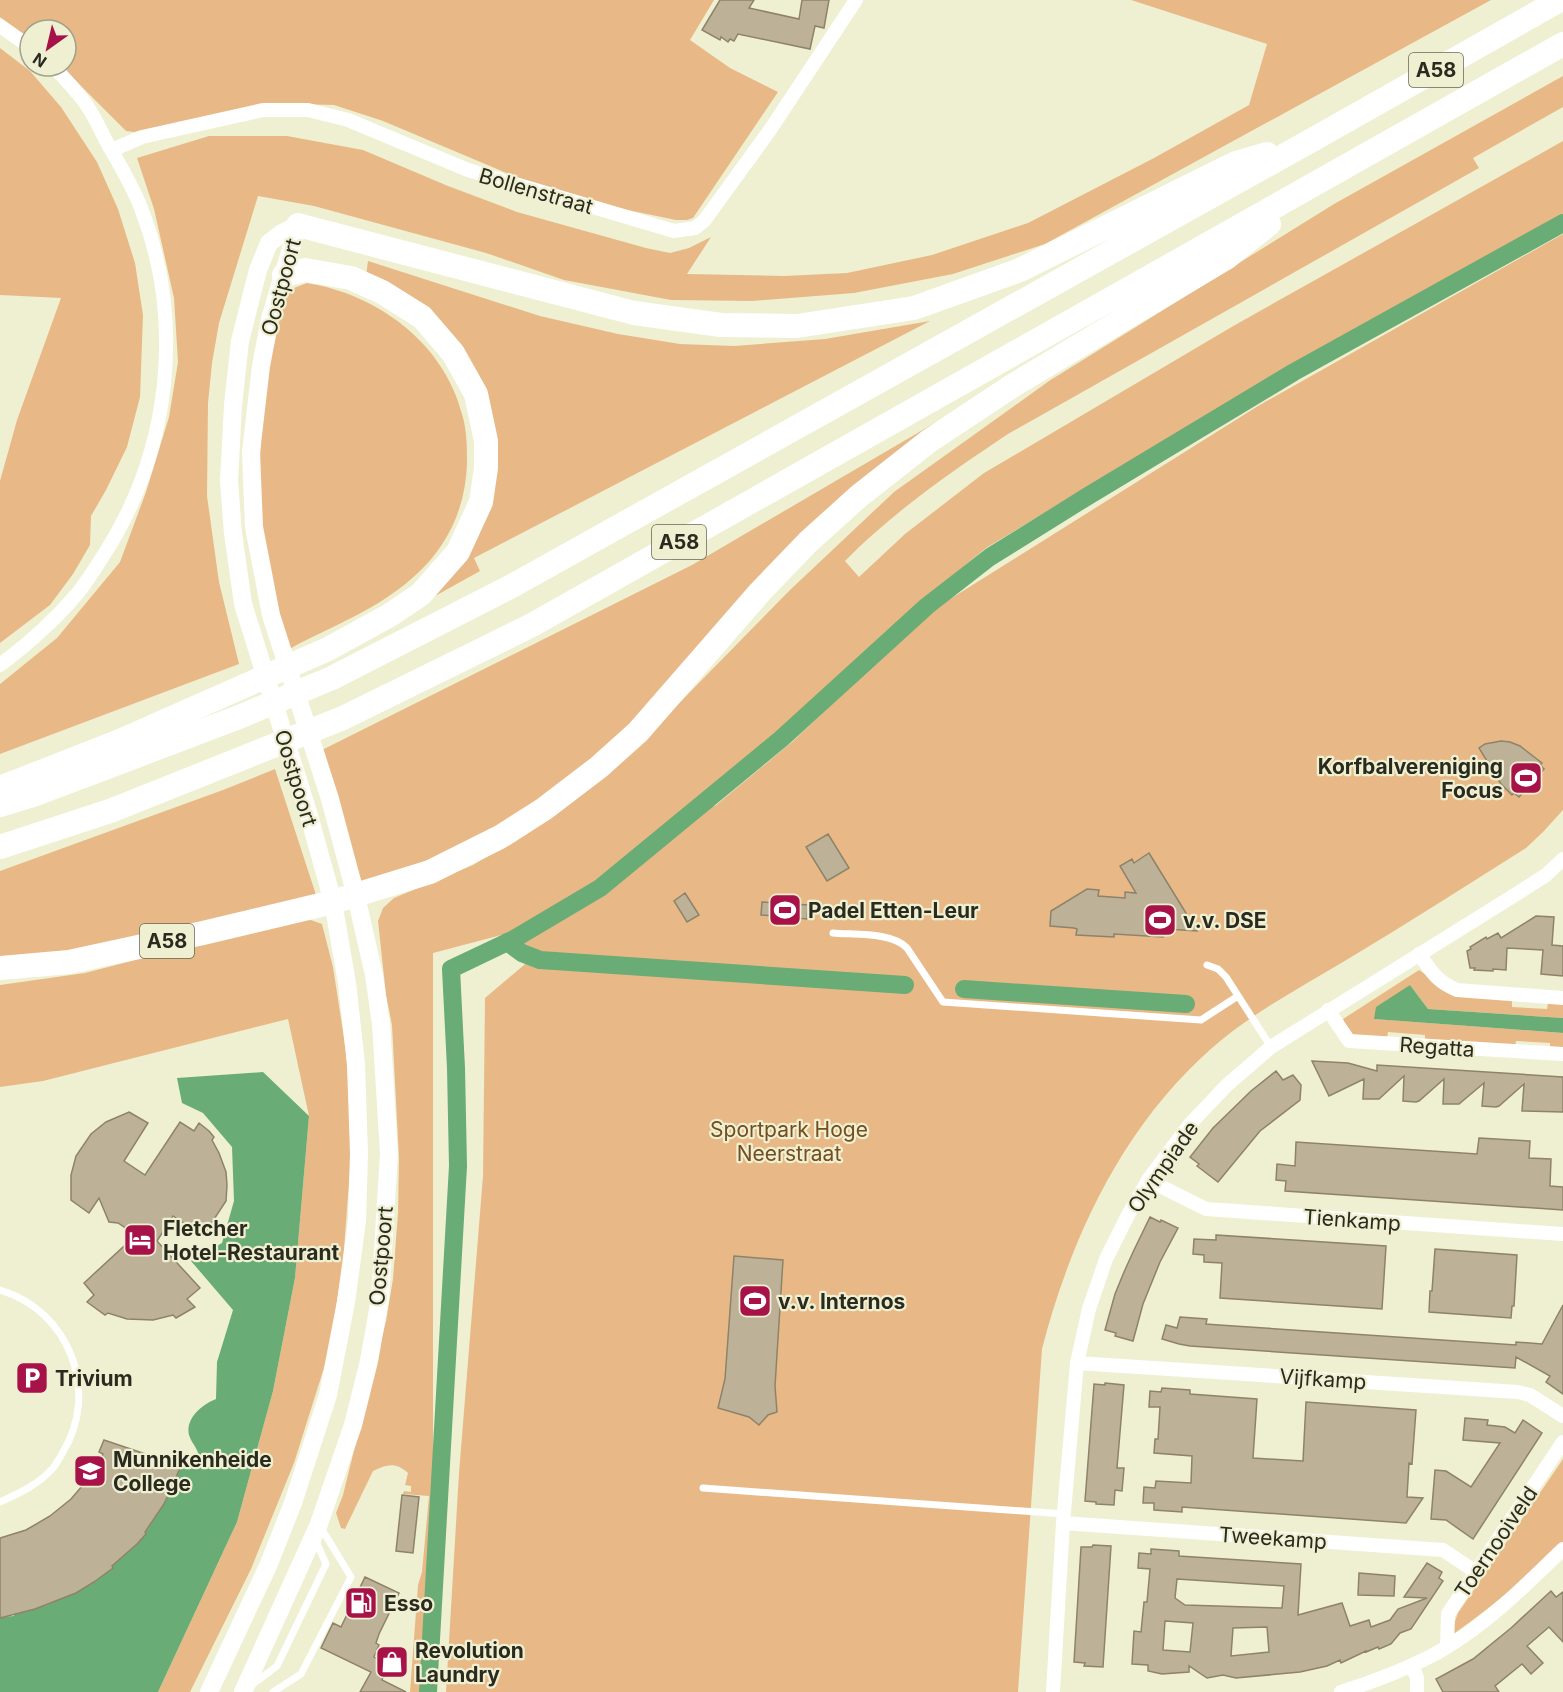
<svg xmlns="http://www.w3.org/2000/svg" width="1563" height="1692" font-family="Inter,sans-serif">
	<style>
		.green { fill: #e8b987 }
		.water { fill: #69ac75 }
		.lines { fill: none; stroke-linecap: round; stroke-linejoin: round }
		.canal { stroke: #69ac75; stroke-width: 18 }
		.building { fill: #bdb297; stroke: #8e836a; stroke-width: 1.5; fill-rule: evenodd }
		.lane { stroke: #fff; stroke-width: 7 }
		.street { stroke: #fff; stroke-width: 14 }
		.secondary { stroke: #fff; stroke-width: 18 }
		.highway { stroke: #fff; stroke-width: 24 }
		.labels { text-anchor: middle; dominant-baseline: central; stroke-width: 4.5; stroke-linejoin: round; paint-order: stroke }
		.shield { fill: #eff0d2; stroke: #656555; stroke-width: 1.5 }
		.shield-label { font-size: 20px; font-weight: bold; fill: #2a2a1f }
		.street-label { font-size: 21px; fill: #2a2a1f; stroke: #eff0d2 }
		.poi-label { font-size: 21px; font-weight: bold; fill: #2a2a1f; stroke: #eff0d2; text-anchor: start }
		.park-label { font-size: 21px; fill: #754e1f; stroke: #eff0d2 }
	</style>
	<rect width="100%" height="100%" fill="#eff0d2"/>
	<path class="green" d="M0,0H714L690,40L730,68L778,92L693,218L687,220H676L589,202L516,177L383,121L334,105L297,104L231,113L134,132L126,131L61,66H66V30H30V39L0,17Z
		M1131,0H1491L1045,244L953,274L854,293L752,301L671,300L564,280L486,253L314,206L258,196L219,323L212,363L208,403L207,496L219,582L239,664L0,754V684L57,638L120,562L146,492L169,417L178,362L174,298L154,209L137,158L209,136H287L363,150L448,186L517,212L646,248L670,253L689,248L711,237L687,274L784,276L847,273L932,255L1028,223L1154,158L1249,105L1267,44Z
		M0,48L30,71L61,107L97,162L118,209L135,263L143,315L140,397L127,447L106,490L91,516L90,545L73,574L50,605L0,643V481L17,420L61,298L0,295Z
		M1563,76V107L1473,158L1479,168L1008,434C951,472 893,512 845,561L859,577L905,534L984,473L1235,325L1563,141V215L1275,374L986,548L918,604L777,732L583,894L513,932L433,953V1497L422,1692H410L418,1585L422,1572L429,1496L403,1494L404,1491L411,1492V1486L405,1485L408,1473C396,1462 387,1464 373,1471L345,1529L341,1528L336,1513L343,1495L386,1321L393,1279L398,1213L399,1159L392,1025L386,995L378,921L383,908L394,898L473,865L513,841L643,740L790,590L894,492L1049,381L1334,204Z
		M1563,234V810L1543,832L1526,848C1467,885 1408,923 1348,959C1302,987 1253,1012 1212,1048C1123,1126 1071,1237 1042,1349L1018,1692H446L459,1473L483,1176L485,998L537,954L523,946L518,941L521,936L588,901L710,800L715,806L792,742L931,611L1258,406Z
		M368,261L540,316L618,334L680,344L734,346L825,339L930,321L474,558L480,571L410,610L483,517L474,378L366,276Z
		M307,283C377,294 444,343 462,414C467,430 467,448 467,464C466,493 458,521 441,546C419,579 381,604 345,621C326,631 306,639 288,650L264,546L259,480L261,437L267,371L285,294L294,288Z
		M1003,383L940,428L576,778L456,850L362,884L320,751L692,565Z
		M275,769L317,898L102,949L0,960V871L223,790Z
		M302,917L322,924L333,967L346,1051L352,1142L343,1263L329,1352L294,1463L251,1569L190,1692H158L237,1522L273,1391L295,1278L309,1116L288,1019L43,1081L0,1087V985L85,973Z
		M1419,970L1429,977L1436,985L1455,996L1512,999V1007L1547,1009L1548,1002L1563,1003V1018L1428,1009L1410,985L1375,1019L1563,1033V1051L1550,1050V1043L1516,1041L1515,1047L1425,1039V1035L1388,1032L1387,1039C1367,1038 1349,1042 1343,1019Z
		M1563,1459V1544C1528,1577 1491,1607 1452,1635L1455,1621L1458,1613Z"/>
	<path class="water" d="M1410,985L1428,1009L1563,1018V1033L1374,1019L1376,1007Z
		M263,1072L309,1116L295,1278L273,1391L237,1522L158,1692H0V1617L14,1616V1614L47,1605L75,1592H78L103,1573L105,1574L113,1568L112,1566L146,1534L145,1533L164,1504L181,1466L198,1462C201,1450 192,1445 189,1435C185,1418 203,1404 216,1399L217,1362L233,1310L191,1261L222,1243L234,1201L232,1147L203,1113L182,1103L177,1078Z"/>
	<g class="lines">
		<path class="canal" d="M507,942L522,953L540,960L905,985
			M964,989L1186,1004
			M428,1692L458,1166L456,1068L451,969L514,939L600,888L781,739L927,606L990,557L1088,496L1294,372L1563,223"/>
	</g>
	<path class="building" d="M720,0H754L749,8L799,19L802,0H829L824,28L815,26L810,49L738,34L734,41L730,39L728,42L721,37L720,40L702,30Z
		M1501,741L1510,742L1520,746L1542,763L1540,765L1544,769L1519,797L1514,793L1512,795L1501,784L1479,748L1485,744Z
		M828,834L849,868L827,881L806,847Z
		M1149,853L1197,931L1167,929V931H1164L1163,937L1114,934V937L1076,935L1077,929L1074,928L1050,926L1051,911L1087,889L1099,890L1098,896L1125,898V892L1136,893L1120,866L1132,859L1134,863Z
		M685,893L699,915L687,922L674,901Z
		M762,902L808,905L807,919L761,915Z
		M1536,916L1554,917L1552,945L1563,946V976L1541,974L1543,950L1507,948L1506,970L1493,969V971L1474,970L1475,968H1470L1467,951L1471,949L1470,947L1486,937L1487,939L1498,933L1501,938Z
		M1312,1061L1348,1063L1377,1071V1065L1563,1077V1112L1522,1111L1524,1084L1499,1106L1496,1107L1482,1106L1484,1083L1459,1104H1443L1444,1079L1419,1101L1416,1102L1403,1101L1404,1076L1379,1099H1363L1364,1079L1329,1096Z
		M1276,1071L1283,1080L1293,1075L1301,1085L1300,1100L1260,1131L1218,1182L1197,1166L1199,1164L1190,1157L1213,1128L1251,1091Z
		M129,1112L148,1123L124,1161L145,1175L180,1122L194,1131L199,1123L209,1131L214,1137L212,1140L219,1153L226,1172L227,1185L226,1201L203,1236L173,1216L157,1241L200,1288L187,1299L195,1307L176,1318L173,1315L153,1320L127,1319L108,1313L105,1315L87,1302L94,1295L84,1283L136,1235L118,1223L109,1222L99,1198L89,1213L71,1200V1175L76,1156L91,1134L106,1122Z
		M1479,1138L1530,1141L1529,1158L1551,1159L1550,1186L1563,1187V1210L1285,1191L1286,1181L1276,1180L1277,1164L1295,1166L1296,1142L1477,1154Z
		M1150,1217L1160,1222L1161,1220L1178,1228L1160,1262L1143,1304L1133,1341L1115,1336L1116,1333L1105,1330L1115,1294L1124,1272L1134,1250Z
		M1216,1235L1386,1246L1382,1309L1220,1298L1222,1263L1204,1262V1255L1193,1254L1194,1239L1216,1240Z
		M1435,1249L1517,1255L1514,1306H1512L1511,1318L1429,1312L1430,1291H1432Z
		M734,1256L783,1260L775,1386L777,1412L768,1415L759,1425L749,1417L718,1408L725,1379Z
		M1563,1305V1394L1546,1382L1550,1376L1516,1357L1515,1368L1190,1346L1179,1344L1162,1339L1166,1325L1177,1328L1180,1317L1207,1319L1206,1324L1219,1325L1516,1345V1342L1542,1344Z
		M1105,1383L1124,1385L1117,1468H1124L1122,1491L1115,1490L1114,1505L1096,1504V1502L1085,1501L1094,1384L1105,1385Z
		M1162,1388L1190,1390V1394L1257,1399L1253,1458L1303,1461L1306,1402L1416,1410L1412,1464L1409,1463L1407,1497L1423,1498L1406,1523L1182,1507V1512L1154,1510V1503H1143L1144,1487L1155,1488L1156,1481L1191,1483L1192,1456L1154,1453L1155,1439H1158L1160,1407H1149L1150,1391L1161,1392Z
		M1465,1418L1488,1420L1487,1425L1505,1427L1515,1433L1523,1420L1542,1433L1473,1539L1446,1520L1431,1519L1435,1470L1446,1471L1471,1487L1500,1443L1463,1440Z
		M104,1440L181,1466L164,1504L145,1532L146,1534L137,1544L112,1566L113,1568L94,1582L76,1593L35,1609L0,1618V1538L26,1530L50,1516L71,1499L89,1478L103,1454L99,1452Z
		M402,1495L419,1497L413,1553L396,1551Z
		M1093,1545L1111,1546L1103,1667L1084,1666L1085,1663L1074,1662L1081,1547H1092Z
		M1151,1549L1179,1551V1556L1301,1564L1298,1615L1342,1603L1350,1626L1369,1620L1371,1627L1390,1620L1398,1609L1427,1598L1404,1597L1427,1563L1442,1572L1439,1578L1443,1581L1411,1629L1400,1633L1391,1644L1379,1649L1378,1647L1366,1652V1651L1341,1663L1340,1660L1327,1666L1300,1672L1236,1678L1223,1675L1207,1678L1189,1666V1672L1162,1674L1148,1671V1665L1132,1664L1134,1631L1141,1632L1144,1602H1147L1150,1569L1138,1568L1139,1553L1151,1554ZM1177,1579L1284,1586L1282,1608L1185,1605L1175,1598ZM1165,1621L1193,1623L1190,1652L1163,1650ZM1267,1627L1269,1652L1231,1656L1233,1628Z
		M1359,1573L1395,1576L1394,1596L1358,1595Z
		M365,1577L399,1593L379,1634L376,1643L379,1645L374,1657L389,1665L382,1680L406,1692H360L371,1672L321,1648L333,1623L341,1627Z
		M1551,1591L1556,1597L1563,1592V1642L1549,1627L1527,1646L1543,1663L1531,1674L1522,1664L1495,1686L1499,1692H1443L1436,1679L1473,1659L1511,1628Z"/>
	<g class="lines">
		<path class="lane" d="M833,933C854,935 892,932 907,948L943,1002L1201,1020L1238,996
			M1207,965L1218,969L1226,977L1271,1047
			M0,1290C69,1310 100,1391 63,1452C60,1457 57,1463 53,1468C39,1484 20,1493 0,1502
			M703,1488L1064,1514
			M252,1685L277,1666L326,1564L315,1539
			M273,1692L301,1674L351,1577L320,1526"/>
		<path class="street" d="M0,26L30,47
			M112,150L142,137L263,110H308L348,120L468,170L674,231L695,228L704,221L770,130L856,0
			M0,665C28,644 54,621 77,594C87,582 96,567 105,553C170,451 185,322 141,208C133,187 121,167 110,148C101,132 94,114 83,100C74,88 63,77 53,66
			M1419,954C1432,972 1436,981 1457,990L1563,998
			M1328,1010L1349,1041L1563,1054
			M1148,1180L1206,1209L1563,1234
			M1077,1363L1518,1392L1530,1395L1563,1416
			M1063,1523L1443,1550L1476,1572
			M1447,1647L1448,1614L1563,1442
			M1412,1665L1417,1678V1692
			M1053,1692L1063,1523L1077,1363L1089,1309L1106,1259L1129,1213L1148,1180L1190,1124L1227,1085L1271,1047L1518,893L1546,875L1563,859
			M1341,1692C1373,1682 1418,1665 1447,1647C1490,1621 1527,1584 1563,1549"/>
		<path class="secondary" d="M209,1692L268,1566L293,1503L328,1395L346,1302L357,1221L359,1154L356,1064L347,983L333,902L307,809L243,604L233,533L229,481L233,405L240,341L258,270L269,243L282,233L298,225
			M243,1692L319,1524L353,1425L369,1361L380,1299L389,1153L381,1024L374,975L356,896L330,799L271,615L254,527L251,452L261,366L270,319L298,225"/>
		<path class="highway" d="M298,225L634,313L721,325L797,326L914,308L1020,270L1236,163L1267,154
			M0,788L120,741L328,649L390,615L421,594L458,552L481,502L486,468V441L476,394L453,353L422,317L382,292L351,278L305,270L284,275
			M0,805L33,795L118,763L239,717L332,678L510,587L1312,140L1560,0
			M0,847L110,811L343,718L532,625L1563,44
			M0,968L69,962L203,933L333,902L430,872L500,837L544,809L599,767L638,732L760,592L808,542L859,496L929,441L1012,386L1226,258L1269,224"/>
	</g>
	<defs>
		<g id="stadium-square" transform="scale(1.725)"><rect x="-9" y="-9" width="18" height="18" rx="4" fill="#a71249" stroke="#eff0d2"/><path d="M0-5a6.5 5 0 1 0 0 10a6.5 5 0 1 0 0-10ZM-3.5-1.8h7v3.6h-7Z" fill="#fff"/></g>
		<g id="hotel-square" transform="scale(1.725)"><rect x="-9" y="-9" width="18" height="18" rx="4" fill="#a71249" stroke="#eff0d2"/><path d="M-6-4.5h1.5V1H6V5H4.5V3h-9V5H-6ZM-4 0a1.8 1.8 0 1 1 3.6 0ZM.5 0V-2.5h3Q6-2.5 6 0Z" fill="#fff"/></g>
		<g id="parking-square" transform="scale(1.725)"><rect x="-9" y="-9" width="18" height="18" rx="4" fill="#a71249" stroke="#eff0d2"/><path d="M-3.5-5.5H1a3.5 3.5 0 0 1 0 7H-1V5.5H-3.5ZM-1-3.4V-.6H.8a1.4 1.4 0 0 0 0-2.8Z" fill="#fff"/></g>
		<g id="school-square" transform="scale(1.725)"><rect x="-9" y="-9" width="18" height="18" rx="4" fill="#a71249" stroke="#eff0d2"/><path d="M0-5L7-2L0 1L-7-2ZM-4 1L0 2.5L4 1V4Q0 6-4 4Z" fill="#fff"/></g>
		<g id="fuel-square" transform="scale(1.725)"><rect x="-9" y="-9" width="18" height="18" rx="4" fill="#a71249" stroke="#eff0d2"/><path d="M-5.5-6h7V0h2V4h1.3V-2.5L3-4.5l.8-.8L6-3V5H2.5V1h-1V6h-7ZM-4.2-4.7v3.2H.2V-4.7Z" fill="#fff"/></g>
		<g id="shop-square" transform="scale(1.725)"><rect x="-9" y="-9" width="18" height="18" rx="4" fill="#a71249" stroke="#eff0d2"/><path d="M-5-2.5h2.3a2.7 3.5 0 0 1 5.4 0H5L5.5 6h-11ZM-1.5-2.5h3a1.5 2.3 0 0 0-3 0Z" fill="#fff"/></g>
	</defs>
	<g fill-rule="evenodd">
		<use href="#stadium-square" x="1526" y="778"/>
		<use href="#stadium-square" x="785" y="910"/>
		<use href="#stadium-square" x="1160" y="920"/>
		<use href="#hotel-square" x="140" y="1240"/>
		<use href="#stadium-square" x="755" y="1301"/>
		<use href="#parking-square" x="32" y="1378"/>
		<use href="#school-square" x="90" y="1471"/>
		<use href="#fuel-square" x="361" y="1603"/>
		<use href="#shop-square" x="392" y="1662"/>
	</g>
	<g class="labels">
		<g class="shield">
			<rect x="1409" y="53" width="54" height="34" rx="4.5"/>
			<rect x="652" y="525" width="54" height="34" rx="4.5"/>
			<rect x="140" y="924" width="54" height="34" rx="4.5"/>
		</g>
		<g class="shield-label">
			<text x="1436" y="70">A58</text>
			<text x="679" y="542">A58</text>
			<text x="167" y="941">A58</text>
		</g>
		<g class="street-label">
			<text transform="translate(536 191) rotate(16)">Bollenstraat</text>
			<text transform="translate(281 287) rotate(-75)">Oostpoort</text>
			<text transform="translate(296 778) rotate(73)">Oostpoort</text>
			<text transform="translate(1437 1047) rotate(4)">Regatta</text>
			<text transform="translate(1163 1167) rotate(-55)">Olympiade</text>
			<text transform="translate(1352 1220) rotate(4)">Tienkamp</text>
			<text transform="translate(381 1256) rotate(-85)">Oostpoort</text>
			<text transform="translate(1323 1379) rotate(4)">Vijfkamp</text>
			<text transform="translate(1273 1538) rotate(4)">Tweekamp</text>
			<text transform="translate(1496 1542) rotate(-56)">Toernooiveld</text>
		</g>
		<g class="poi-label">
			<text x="1503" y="766" text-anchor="end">Korfbalvereniging<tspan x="1503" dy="24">Focus</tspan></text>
			<text x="808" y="910">Padel Etten-Leur</text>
			<text x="1183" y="920">v.v. DSE</text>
			<text x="163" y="1228">Fletcher<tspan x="163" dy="24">Hotel-Restaurant</tspan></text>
			<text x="778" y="1301">v.v. Internos</text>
			<text x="55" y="1378">Trivium</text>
			<text x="113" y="1459">Munnikenheide<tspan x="113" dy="24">College</tspan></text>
			<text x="384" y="1603">Esso</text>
			<text x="415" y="1650">Revolution<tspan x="415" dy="24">Laundry</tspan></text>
		</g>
		<g class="park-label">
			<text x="789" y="1129">Sportpark Hoge<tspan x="789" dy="24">Neerstraat</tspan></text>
		</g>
	</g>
	<g transform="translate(48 48) rotate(214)"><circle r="28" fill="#eff0d2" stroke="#a0a18a" stroke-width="1.5"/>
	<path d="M0-4.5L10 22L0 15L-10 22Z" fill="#a71249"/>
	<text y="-9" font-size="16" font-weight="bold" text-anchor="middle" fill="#2a2a1f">N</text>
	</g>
</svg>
